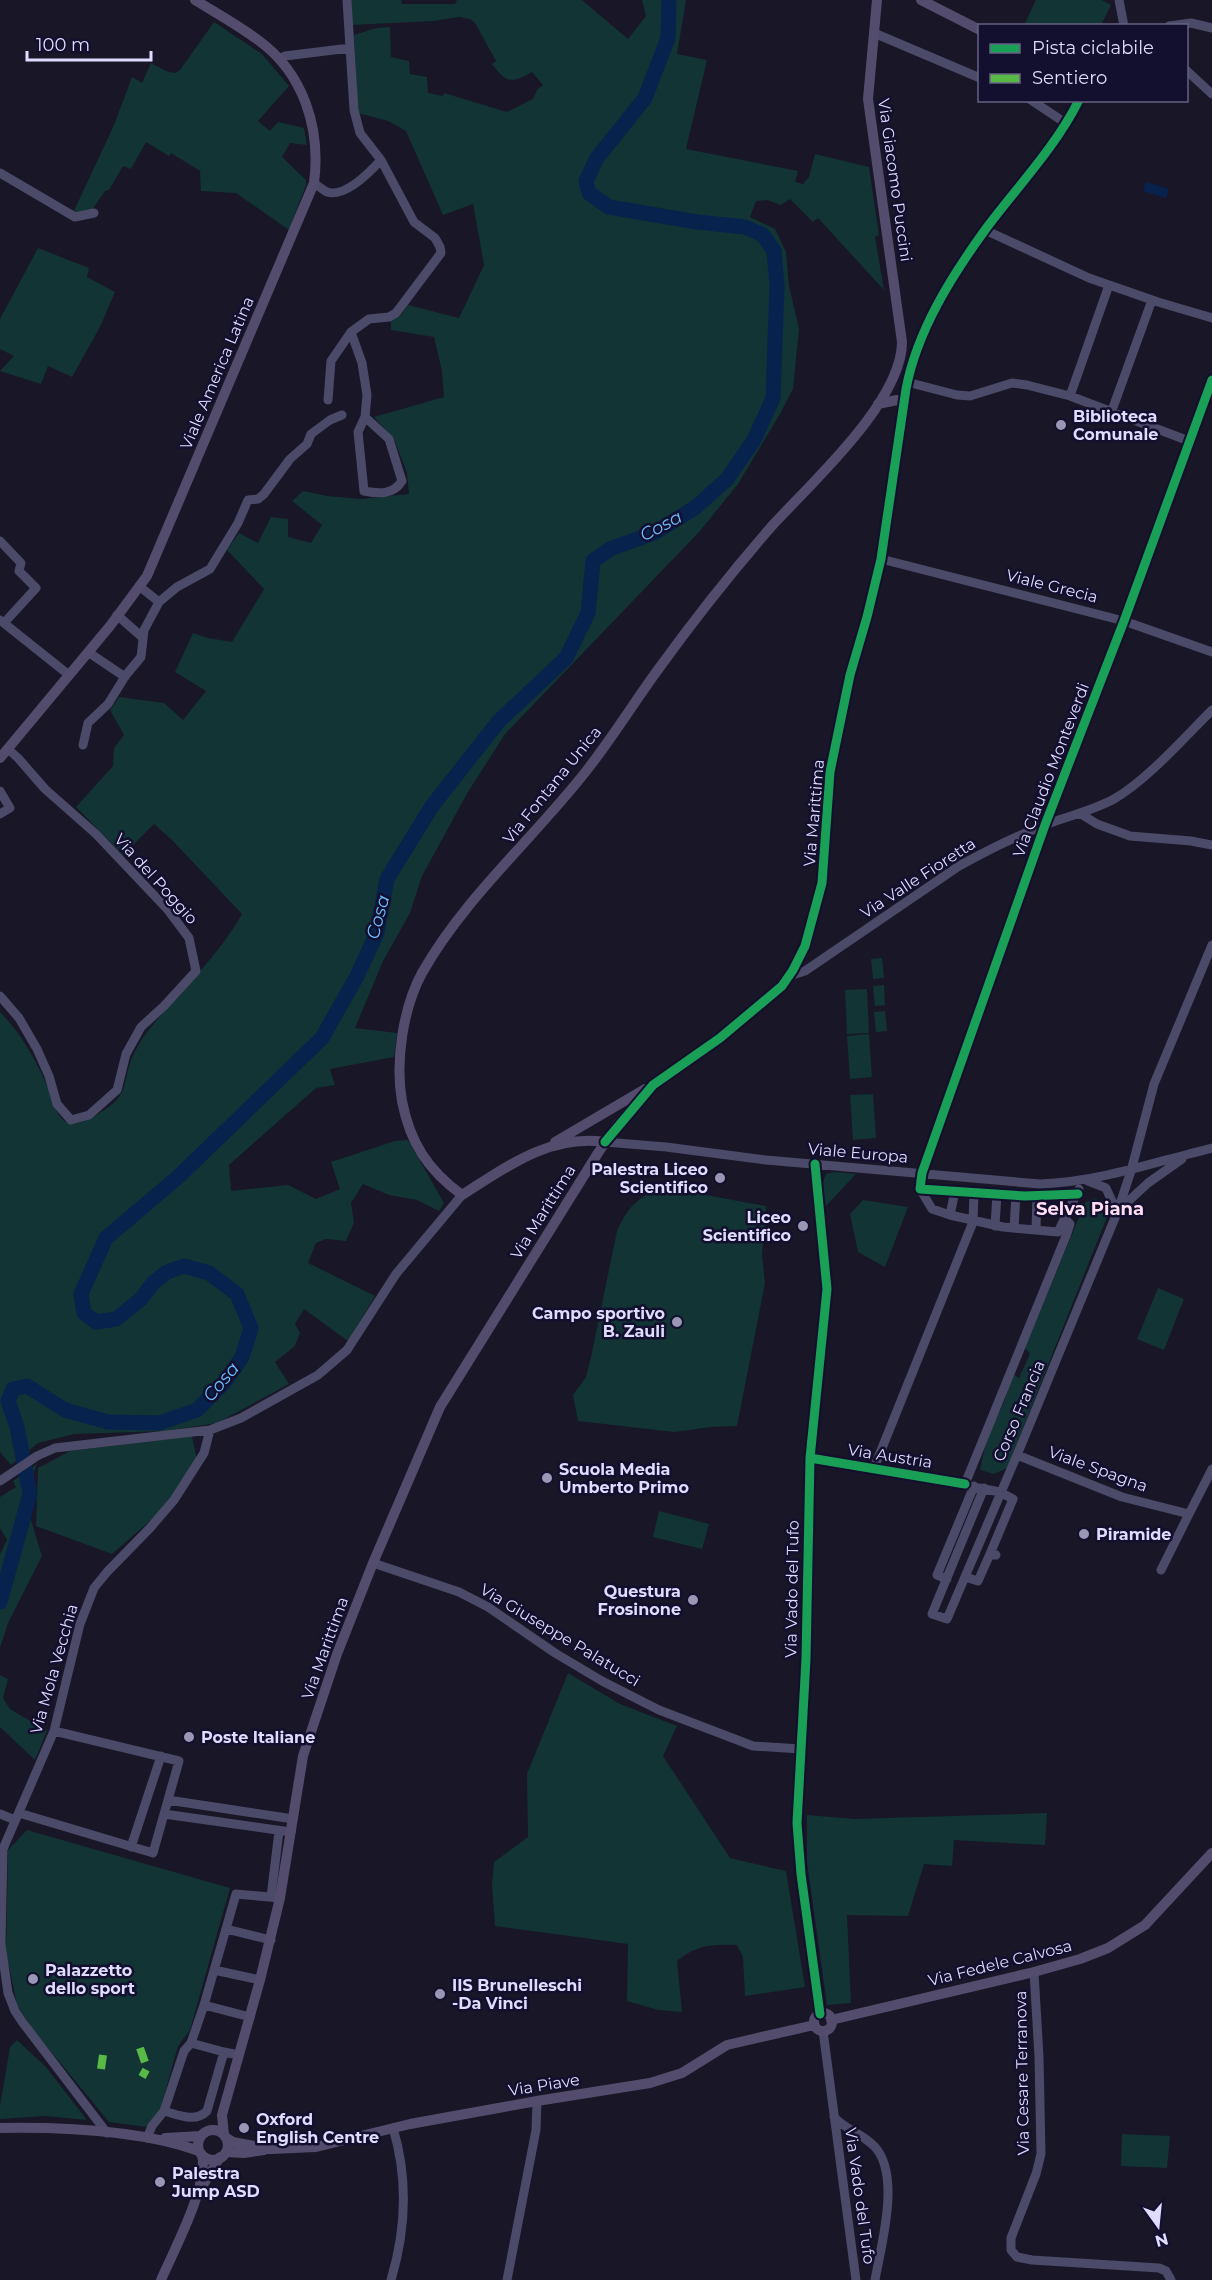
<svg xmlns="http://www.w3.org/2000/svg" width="1212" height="2280" font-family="Montserrat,sans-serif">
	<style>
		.green { fill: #123434 }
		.water { fill: #07224d }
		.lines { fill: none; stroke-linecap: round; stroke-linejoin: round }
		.river { stroke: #07224d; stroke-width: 15 }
		.minor { stroke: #4b4a68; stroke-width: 9 }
		.major { stroke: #544c6c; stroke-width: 10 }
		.quiet { stroke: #58b947; stroke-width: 8; stroke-dasharray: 15 8; stroke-linecap: butt }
		.cycleway-casing { stroke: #130f2e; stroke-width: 13 }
		.cycleway { stroke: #1a9f57; stroke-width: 9 }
		.poi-dot { fill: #9997b3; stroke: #130f2e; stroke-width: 2 }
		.labels { text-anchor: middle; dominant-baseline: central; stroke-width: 5; stroke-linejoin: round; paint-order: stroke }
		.street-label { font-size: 16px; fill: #dfdcff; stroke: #130f2e }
		.poi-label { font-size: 16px; font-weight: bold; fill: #dfdcff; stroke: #130f2e; text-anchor: start }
		.water-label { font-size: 18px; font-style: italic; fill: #6abfff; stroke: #130f2e }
		.neighbourhood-label { font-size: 18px; font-weight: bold; fill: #ffdef4; stroke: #130f2e }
	</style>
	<rect width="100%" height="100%" fill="#181627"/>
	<path class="green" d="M350,0H401L402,4H455L457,0H582L628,39L646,16L642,0H686L677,54L707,60L686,149L798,171L795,182L803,184L809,177L815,154L869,167L879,235L875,237L884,290L818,218L813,222L790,199L781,205L767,200L756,201L750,217L775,229L786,252L789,286L799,329L793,389L780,414L738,484L700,531L505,734L468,792L422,876L410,913L383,961L355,1028L397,1033L394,1057L330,1069L335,1085L316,1088L229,1165L231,1191L288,1185L316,1199L340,1189L331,1162L395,1141L408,1140L444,1203L439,1211L417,1200L389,1195L363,1184L351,1203L354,1223L346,1241L326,1239L316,1243L308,1263L375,1296L348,1341L304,1309L295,1324L300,1333L295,1346L275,1362L289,1384L217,1423L166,1431L74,1434L38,1443L11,1465L0,1452V1012C24,1036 39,1066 52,1097C55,1106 58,1119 68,1123C80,1128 112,1107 119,1097C126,1087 126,1074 130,1063C133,1054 140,1042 145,1035C177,993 216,960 242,914L172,840L154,824L123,855L76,807L113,766L114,748L124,735L110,710L119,697L164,703L183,720L206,691L175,672L193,633L208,638L232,642L264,589L227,550L239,533L258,543L271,517L288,519V537L311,543L322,525L292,501L303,491L327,496L361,499L409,494L407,473L394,439L374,417L444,397L442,371L434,337L391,330V320L401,315L408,305L459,318L484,265L473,204L443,215L406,131L388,121L358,113L354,35L376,28L390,27L391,57L409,61L410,74L427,77L428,93L443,96L444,93L507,112L533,99L537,90L543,85L532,72C511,84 506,83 492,64L496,61L475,23L470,19L459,17L434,21L351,25Z
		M1036,0H1102L1111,5L1101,25H1024Z
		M214,22L262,54L289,86L258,121L270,131L278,122L304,128L307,145L290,143L282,157L306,180V185L289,230L236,193L201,191L200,171L171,153L169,156L146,142L131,169L123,166L109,190L105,191L92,210L73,213L114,125L132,77L142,83L151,63L166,71L175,73L180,70Z
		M38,248L89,268L87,277L115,292L100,327L72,377L48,366L41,384L0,371L14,356L0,349V319Z
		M882,958L884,978L873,979L871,959Z
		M884,985L885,1005L875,1006L873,986Z
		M867,989L869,1033L847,1034L845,990Z
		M885,1011L887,1031L876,1032L874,1012Z
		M869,1034L872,1077L850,1079L847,1036Z
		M873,1094L876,1138L853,1140L850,1095Z
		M834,1172L856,1174L824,1208L823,1182L826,1174Z
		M656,1189L690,1192L766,1206L762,1255L765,1283L737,1426L711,1427L674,1432L578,1421L573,1395L586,1377L591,1357L617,1231C627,1209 634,1201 656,1189Z
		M1094,1198L1106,1202L1108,1207L1107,1217L1007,1468L994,1474L980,1470L987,1438L1004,1402L1013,1374L1019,1378L1030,1354L1025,1348L1085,1203Z
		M863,1200L908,1207L885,1267L858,1252L850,1214Z
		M1158,1288L1184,1299L1164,1350L1137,1339Z
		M192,1436L197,1461L159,1513L112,1554L36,1526L38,1468L70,1451Z
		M37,1464L34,1472V1497L30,1517L42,1556L8,1623L0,1648V1554L7,1540L0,1528V1497L16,1487L13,1481Z
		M659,1511L709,1524L702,1549L653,1537Z
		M568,1673L620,1704L677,1726L663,1756L730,1858L786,1871L805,1987L745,1996L743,1957L737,1945C713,1944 696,1945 677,1961L682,2012L658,2010L627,2001L628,1944L495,1926L492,1885L494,1862L528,1837L527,1774Z
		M0,1675L8,1679L3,1698L10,1709L47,1731L35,1760L0,1727Z
		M1047,1813L1045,1845L954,1840L952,1866L924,1864L908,1916L847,1915L851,2003L827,2005L807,1862V1815L855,1819Z
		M27,1830L230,1888L190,2030L178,2046L155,2128L109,2122L34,2031L17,2005L6,1951L8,1850Z
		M17,2040L46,2067L87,2120L45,2116L0,2119V2106L10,2047Z
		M1122,2134L1170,2136L1167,2168L1121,2166Z"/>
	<path class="water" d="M1146,182L1169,189L1166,198L1143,191Z"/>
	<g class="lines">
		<path class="river" d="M0,1602L30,1494L17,1427L8,1401L13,1389L27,1386L65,1410L108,1422L159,1423L197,1410L224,1383L242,1357L251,1328L237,1294L209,1273L184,1266L167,1272L153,1283L141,1299L116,1319L96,1322L84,1313L81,1294L106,1238L177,1178L322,1038L357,976L377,933L387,879L432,806L499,721L566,658L588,613L593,561L610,549L654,533L696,507L727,479L754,440L773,398L777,285L774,251L763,235L745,227L697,222L609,207L589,193L586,181L597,158L645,98L668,38L669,0"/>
		<path class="minor" d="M1119,0L1124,26
			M1169,26L1191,23L1212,28
			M874,33L980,78
			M279,59L285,56L350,48L347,0
			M1186,70L1212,94
			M1031,100L1067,124
			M0,173L75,217L94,213
			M314,183C318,186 323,190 327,192C345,198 370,172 381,160L360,133L354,110L350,48
			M985,230L1089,278L1158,302L1212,318
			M907,382L957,395L970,396L1012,383L1027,385L1070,396L1189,441
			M1070,396L1109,285
			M328,400L331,361L351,332
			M1111,413L1152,300
			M365,417L389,439L402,481C393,495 379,494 364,491L358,432L365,417L367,395L362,363L351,332L369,319L389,317L396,313L441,253L440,247L435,238L414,222L381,160
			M0,541L21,563L19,571L36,588L4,623
			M881,559L1124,621L1212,652
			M139,586L159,602
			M117,615L142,637
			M0,620L69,675
			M88,652L125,677
			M83,745L88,723L108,704L126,675L141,657L144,630L159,602L177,587L210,569L238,523L248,500L258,499L264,494L290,459L307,444L311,434L330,420L342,415
			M0,791L10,808L0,814
			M1081,814L1097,824L1130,836L1191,841L1212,845
			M789,976L805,971L959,866C986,851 1016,836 1045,825C1068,816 1092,811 1114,799C1147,780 1184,738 1212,710
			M0,996L19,1018L37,1049L49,1076L57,1104L71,1120L89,1115L117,1090L126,1054L141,1027L164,1006L196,971L189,938L168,910L96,834L45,789L18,758L9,750
			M605,1142L666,1147L766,1160L1040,1184C1100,1182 1154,1162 1212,1148
			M815,1164L827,1289L810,1458L806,1659L797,1823L801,1874L820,2014
			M1088,1181L1106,1188L1117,1212
			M920,1189L932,1209L950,1215
			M955,1191L950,1215L1003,1227L1058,1232L1079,1189
			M1078,1194L1025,1196L920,1189L922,1173L1045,825L1124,621L1212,380
			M1120,1209L1148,1183L1182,1159
			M995,1226L997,1194
			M1014,1228L1016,1195
			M1036,1230L1037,1195
			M1017,1455L1122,1497L1189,1514L1212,1469
			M810,1458L874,1468L1000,1492L1013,1499L990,1554L996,1555
			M874,1468L973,1222L974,1192
			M0,1481L37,1456L55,1448L210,1430L241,1418L318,1375L347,1350L396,1274L462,1195
			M965,1484L1066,1236L1070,1224L1065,1219
			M984,1488L932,1614L947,1619L1017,1455L1117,1213L1131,1171L1154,1084L1212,945
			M373,1563L459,1592L488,1607L555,1653L602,1681L659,1710L753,1746L801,1749
			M1161,1570L1189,1514
			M965,1577L978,1581L990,1554
			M947,1579L937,1575L974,1486
			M168,1800L293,1819
			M19,1813L153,1853L179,1761L54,1731
			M0,1814L15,1820
			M164,1814L291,1832
			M131,1847L161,1756
			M271,1897L279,1831
			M226,1929L271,1940
			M214,1970L260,1980
			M1034,1972L1039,2057L1041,2154L1036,2174L1011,2238V2250L1017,2257L1032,2260L1159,2268L1166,2271L1171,2280
			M204,2005L250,2017
			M823,2031L856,2280
			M191,2043L224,2052
			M239,2055L224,2052L207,2111C195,2123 179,2115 164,2111L184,2051L191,2043L204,2005L236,1894L280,1898
			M834,2117C846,2130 863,2134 875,2147C901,2176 881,2246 875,2280
			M107,2133L23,2023L15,2011L8,1993L1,1944L3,1849L54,1731L80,1624L94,1588L107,1572L150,1528L174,1500L204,1453L210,1430
			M147,2138L152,2126L164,2111
			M391,2280C406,2230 408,2178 393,2128
			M507,2280L536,2130L537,2101"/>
		<path class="major" d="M921,0L980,30
			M878,404L897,400L902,403L904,408
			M0,758L110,626L147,576L314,183C321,129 304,73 258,40C238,25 216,13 195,0
			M555,1142L645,1089
			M605,1142C550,1134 506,1167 462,1195C428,1170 410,1143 402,1101C395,1062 403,1008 422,973C465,897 534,838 587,770C612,738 633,704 657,671C693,621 731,573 771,527C810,484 902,402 902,342L868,99L877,0
			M814 2022a9 9 0 1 1 18 0a9 9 0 1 1-18 0Z
			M831,2020L1034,1972L1080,1959L1108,1948L1145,1925L1212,1853
			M0,2128C63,2127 140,2130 199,2151
			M198 2145a15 15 0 1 1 30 0a15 15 0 1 1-30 0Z
			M224,2135L222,2115L260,1980L280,1898L303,1756L337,1654L373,1563L440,1407L598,1153L617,1125L653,1085L720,1038L782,986L793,970L805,946L822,883L830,772L850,675L867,617L881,559L906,389C917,331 951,277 985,230C1017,187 1055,148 1079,100
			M225,2137L233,2142L271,2149L316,2147L410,2124L537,2101L650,2083L682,2073L727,2045L814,2025
			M165,2138L201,2136
			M226,2152L244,2153L264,2150
			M203,2185L220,2157
			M161,2280C174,2250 209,2185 202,2155"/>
		<path class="quiet" d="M140,2048L147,2068L142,2077
			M101,2069L103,2055"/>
		<g class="cycleway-casing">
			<path id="cycleway" d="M605,1142L653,1085L720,1038L782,986L793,970L805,946L822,883L830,772L850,675L867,617L881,559L906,389C917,331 951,277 985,230C1017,187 1055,148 1079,100
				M815,1164L827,1289L810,1458L806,1659L797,1823L801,1874L820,2014
				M1078,1194L1025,1196L920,1189L922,1173L1045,825L1124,621L1212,380
				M810,1458L965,1484"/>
		</g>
		<use href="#cycleway" class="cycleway"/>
	</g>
	<g class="poi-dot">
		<circle cx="1061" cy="425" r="6"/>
		<circle cx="720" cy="1178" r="6"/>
		<circle cx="803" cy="1226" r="6"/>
		<circle cx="677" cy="1322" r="6"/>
		<circle cx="547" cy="1478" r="6"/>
		<circle cx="1084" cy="1534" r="6"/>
		<circle cx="693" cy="1600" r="6"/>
		<circle cx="189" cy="1737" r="6"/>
		<circle cx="33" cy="1979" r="6"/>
		<circle cx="440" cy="1994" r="6"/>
		<circle cx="244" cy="2128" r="6"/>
		<circle cx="160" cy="2182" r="6"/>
	</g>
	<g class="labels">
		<g class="street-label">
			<text transform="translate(895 180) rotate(82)">Via Giacomo Puccini</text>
			<text transform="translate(217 373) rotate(-67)">Viale America Latina</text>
			<text transform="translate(1052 586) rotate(14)">Viale Grecia</text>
			<text transform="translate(1051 770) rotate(-69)">Via Claudio Monteverdi</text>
			<text transform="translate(552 785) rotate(-51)">Via Fontana Unica</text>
			<text transform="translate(814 813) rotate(-85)">Via Marittima</text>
			<text transform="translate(918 878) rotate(-33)">Via Valle Fioretta</text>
			<text transform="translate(156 879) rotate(48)">Via del Poggio</text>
			<text transform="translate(858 1153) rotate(5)">Viale Europa</text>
			<text transform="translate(543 1212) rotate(-58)">Via Marittima</text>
			<text transform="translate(1019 1411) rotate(-67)">Corso Francia</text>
			<text transform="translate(890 1456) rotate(9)">Via Austria</text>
			<text transform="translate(1098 1469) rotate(20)">Viale Spagna</text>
			<text transform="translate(792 1589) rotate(-89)">Via Vado del Tufo</text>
			<text transform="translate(560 1635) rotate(31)">Via Giuseppe Palatucci</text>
			<text transform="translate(325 1648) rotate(-70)">Via Marittima</text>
			<text transform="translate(54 1669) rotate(-74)">Via Mola Vecchia</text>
			<text transform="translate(1000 1963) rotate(-14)">Via Fedele Calvosa</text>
			<text transform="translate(1022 2073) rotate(-91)">Via Cesare Terranova</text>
			<text transform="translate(544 2085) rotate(-9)">Via Piave</text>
			<text transform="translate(860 2196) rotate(82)">Via Vado del Tufo</text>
		</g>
		<g class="poi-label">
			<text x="1073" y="416">Biblioteca<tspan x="1073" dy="18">Comunale</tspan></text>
			<text x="708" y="1169" text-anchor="end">Palestra Liceo<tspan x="708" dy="18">Scientifico</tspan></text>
			<text x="791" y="1217" text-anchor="end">Liceo<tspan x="791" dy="18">Scientifico</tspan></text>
			<text x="665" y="1313" text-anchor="end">Campo sportivo<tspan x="665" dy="18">B. Zauli</tspan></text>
			<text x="559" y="1469">Scuola Media<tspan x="559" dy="18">Umberto Primo</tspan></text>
			<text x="1096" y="1534">Piramide</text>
			<text x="681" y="1591" text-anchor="end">Questura<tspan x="681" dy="18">Frosinone</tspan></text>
			<text x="201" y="1737">Poste Italiane</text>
			<text x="45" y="1970">Palazzetto<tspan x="45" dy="18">dello sport</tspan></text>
			<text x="452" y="1985">IIS Brunelleschi<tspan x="452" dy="18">-Da Vinci</tspan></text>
			<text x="256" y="2119">Oxford<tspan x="256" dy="18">English Centre</tspan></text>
			<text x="172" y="2173">Palestra<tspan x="172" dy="18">Jump ASD</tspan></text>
		</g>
		<g class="water-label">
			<text transform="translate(661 526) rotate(-28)">Cosa</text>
			<text transform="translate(378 917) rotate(-75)">Cosa</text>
			<text transform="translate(221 1382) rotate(-50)">Cosa</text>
		</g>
		<g class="neighbourhood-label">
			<text x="1090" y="1209">Selva Piana</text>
		</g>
	</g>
	<rect x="978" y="24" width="210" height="78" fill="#130f2e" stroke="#656182" stroke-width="1.5"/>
	<rect x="990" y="44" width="30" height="9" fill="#1a9f57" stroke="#656182" stroke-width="1.5"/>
	<text x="1032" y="54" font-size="18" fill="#dfdcff">Pista ciclabile</text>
	<rect x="990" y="74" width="30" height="9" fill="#58b947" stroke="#656182" stroke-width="1.5"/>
	<text x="1032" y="84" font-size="18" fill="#dfdcff">Sentiero</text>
	<g transform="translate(1158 2226) rotate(165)" stroke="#130f2e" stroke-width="4.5" paint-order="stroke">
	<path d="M0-4.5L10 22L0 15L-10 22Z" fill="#dfdcff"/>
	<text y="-9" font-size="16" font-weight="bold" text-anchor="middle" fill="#dfdcff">N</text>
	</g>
	<path d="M27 51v9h124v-9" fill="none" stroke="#dfdcff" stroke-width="3"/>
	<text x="36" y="51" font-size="18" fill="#dfdcff" stroke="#130f2e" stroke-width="4.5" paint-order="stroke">100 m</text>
</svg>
